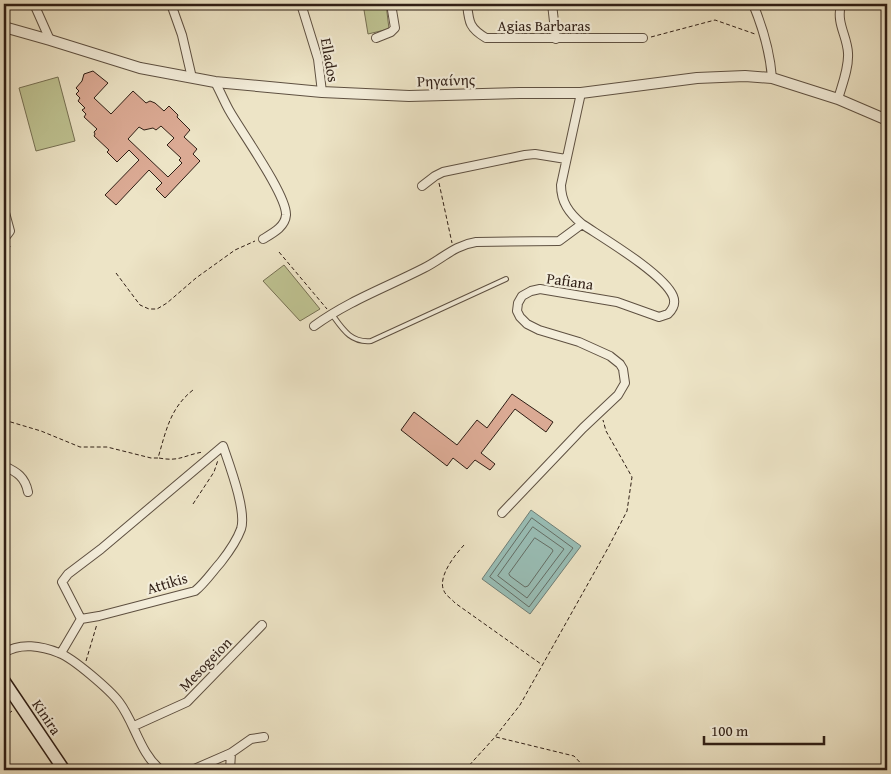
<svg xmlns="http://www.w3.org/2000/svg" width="891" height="774" font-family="'Gentium Book Plus',serif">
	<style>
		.green { fill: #bec291; stroke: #767053 }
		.water { fill: #99beb6; stroke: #6f7e76 }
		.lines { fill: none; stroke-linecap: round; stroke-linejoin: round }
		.shore { stroke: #646e66; stroke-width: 1 }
		.stream { stroke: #6f7e76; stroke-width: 2.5 }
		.building { fill: #dbaa94; stroke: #2f1e15; fill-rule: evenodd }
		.service-casing { stroke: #5e5041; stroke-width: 6 }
		.minor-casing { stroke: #5e5041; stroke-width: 10 }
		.tertiary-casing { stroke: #5e5041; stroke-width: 12 }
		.secondary-casing { stroke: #2f1e15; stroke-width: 14 }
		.path { stroke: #2f1e15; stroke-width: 1; stroke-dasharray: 4 2.5; stroke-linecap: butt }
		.service { stroke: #f3edda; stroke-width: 4 }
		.minor { stroke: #f3edda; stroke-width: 8 }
		.tertiary { stroke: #f3edda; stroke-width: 10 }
		.secondary { stroke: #f3edda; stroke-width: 11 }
		.labels { text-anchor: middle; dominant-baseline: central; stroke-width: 4.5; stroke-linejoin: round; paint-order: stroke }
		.street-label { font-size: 15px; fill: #2f1e15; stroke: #f3edda }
	</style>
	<rect width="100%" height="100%" fill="#ede4c6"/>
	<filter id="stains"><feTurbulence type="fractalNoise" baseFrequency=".004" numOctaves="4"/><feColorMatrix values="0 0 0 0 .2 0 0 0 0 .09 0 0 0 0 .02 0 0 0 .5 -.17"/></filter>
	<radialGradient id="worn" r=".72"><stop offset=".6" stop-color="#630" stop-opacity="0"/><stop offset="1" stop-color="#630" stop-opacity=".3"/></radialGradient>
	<path class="green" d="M363,4H386L389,29L368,34Z
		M58,77L75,141L36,151L19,88Z
		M284,265L320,309L300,321L263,281Z"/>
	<path class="water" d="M531,510L581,546L530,614L482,579Z"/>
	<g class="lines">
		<path class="shore" d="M532,518L573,548L529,607L490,577Z
			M533,527L564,549L527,598L498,576Z
			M535,538L552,549L553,551L528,586L525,587L510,576L509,574Z"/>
		<path class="stream" d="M886,770L887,767"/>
	</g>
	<path class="building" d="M93,71L108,83L94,98L111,114L133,91L146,103L150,101L155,103L164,111L169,106L178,115L177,117L190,130L184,137L197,149L193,154L200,161L165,198L156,189L162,183L149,170L116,205L105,195L139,160L129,150L117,162L107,152L109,150L94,136L95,134L94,132L97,129L84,117L86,114L82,110L85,108L78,101L80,98L76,94L79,91L76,88L82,81L84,74ZM161,126L174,138L167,145L181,158L179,160L182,163L168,177L128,139L139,127L144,130L153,128L156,130Z
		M512,394L553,422L546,432L515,409L481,453L495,464L490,470L475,460L467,469L453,458L447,466L401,430L414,412L457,445L477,420L487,428Z"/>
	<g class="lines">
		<g class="service-casing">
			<path id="service" d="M331,313C342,328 350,343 371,341L506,279"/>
		</g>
		<g class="minor-casing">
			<path id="minor" d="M34,4L50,40
				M171,4L182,35L192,78
				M301,4L318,59L322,92
				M467,4C469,22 469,28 486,38H643
				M552,4L556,39
				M753,4C763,28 770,52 772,78
				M376,38L391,32L395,28L391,4
				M215,82C220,91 224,101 229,110C240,130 287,195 286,215C285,227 273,233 263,239
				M838,99C842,85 849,68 848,53C847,35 836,24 841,4
				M422,186L435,176L443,172L525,155L535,154L566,159
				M4,209L10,231L4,239
				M314,326C348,301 387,287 424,268C442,259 455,245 476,242L559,241L582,224
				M4,466C17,472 25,477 28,492
				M502,513L583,428L618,395L625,383L623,369L620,364L610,356L579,342L539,330L527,324L520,317L517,311L518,303L522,296L531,291L540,289L617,302L659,317L668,314C673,309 676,303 673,296C664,274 603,238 582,224C569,213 561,202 561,185L581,93
				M4,653C20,642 42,646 59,653C73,658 110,690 119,702C135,723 140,754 161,770
				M61,653L81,619L99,616L195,591C205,583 212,572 221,562C228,553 237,540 241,529C247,511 229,464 223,446L101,549L68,574L62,582L81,619
				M134,726L187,702L262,625
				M192,770L231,753L251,739L264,737
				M230,770L231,753"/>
		</g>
		<g class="tertiary-casing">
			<path id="tertiary" d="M4,27L50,40L140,68L215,82L322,92L409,96L520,93H581L697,78L745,76L772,78L838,99L887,120"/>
		</g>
		<g class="secondary-casing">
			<path id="secondary" d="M4,681L64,770"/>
		</g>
		<path class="path" d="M849,9L885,4
			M651,37L715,20L755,34
			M439,183L452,243
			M279,252L327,309
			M4,266L10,246
			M116,273L140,305L149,309H157L167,303L196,278L235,250L255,241
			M4,420L41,431L80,447H107L151,458H158C166,431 170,408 193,390
			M159,458C180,462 184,455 203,452
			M193,504L214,472L218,460
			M464,545C455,555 437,577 444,591C446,596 452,599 455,603L541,664
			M86,661L97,624
			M4,717L12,711
			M496,737L574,756L587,770
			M465,770L495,737L520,705L608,548L627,511L632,477L606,431L603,420"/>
		<use href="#service" class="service"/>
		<use href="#minor" class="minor"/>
		<use href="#tertiary" class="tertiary"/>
		<use href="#secondary" class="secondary"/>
	</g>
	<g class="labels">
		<g class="street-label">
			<text x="544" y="25">Agias Barbaras</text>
			<text transform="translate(330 60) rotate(80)">Ellados</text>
			<text transform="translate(446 80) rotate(-2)">Ρηγαίνης</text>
			<text transform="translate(570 281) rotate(8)">Pafiana</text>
			<text transform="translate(167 583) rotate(-17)">Attikis</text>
			<text transform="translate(205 664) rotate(-46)">Mesogeion</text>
			<text transform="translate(47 717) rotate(56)">Kinira</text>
		</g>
	</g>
	<rect width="891" height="774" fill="none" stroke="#ede4c6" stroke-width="20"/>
	<rect x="5" y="5" width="881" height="764" fill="none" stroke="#2f1e15" stroke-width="2.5"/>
	<rect x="10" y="10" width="871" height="754" fill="none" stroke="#2f1e15"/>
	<path d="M704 736v8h120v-8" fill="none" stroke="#2f1e15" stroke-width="2.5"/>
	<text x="711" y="736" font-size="15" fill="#2f1e15" stroke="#f3edda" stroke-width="4" paint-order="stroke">100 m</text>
	<rect width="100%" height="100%" filter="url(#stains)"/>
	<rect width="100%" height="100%" fill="url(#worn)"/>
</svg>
